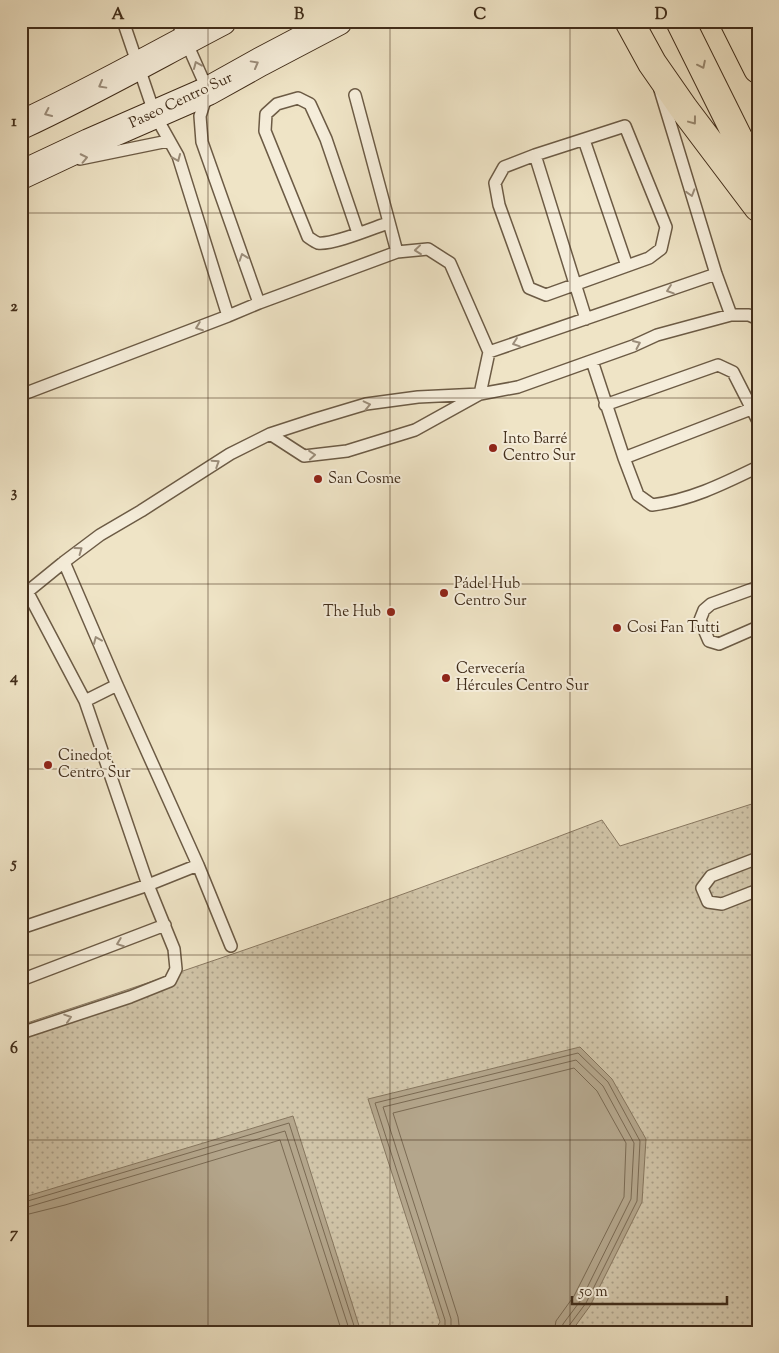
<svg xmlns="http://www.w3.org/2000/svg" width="779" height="1353" font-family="'Sorts Mill Goudy',serif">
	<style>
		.grass { fill: url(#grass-dots); stroke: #897962 }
		.water { fill: #b4a68c; stroke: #86765e }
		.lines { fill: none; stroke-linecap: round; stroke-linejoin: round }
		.shore { stroke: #7a6a53; stroke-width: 1 }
		.lane-casing { stroke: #6c5b45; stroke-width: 14 }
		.secondary-casing { stroke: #412d1a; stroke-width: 30 }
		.highway-casing { stroke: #412d1a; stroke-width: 30 }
		.lane { stroke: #f5edda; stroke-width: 11 }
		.secondary { stroke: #f5edda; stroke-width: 28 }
		.highway { stroke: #efe4c6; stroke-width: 28 }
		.oneway { stroke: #9b8d7a }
		.oneway2 { stroke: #988870 }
		.grid { fill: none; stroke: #412d1a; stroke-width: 1; stroke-opacity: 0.55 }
		.poi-dot { fill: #8f2418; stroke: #f5edda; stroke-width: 2 }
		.labels { text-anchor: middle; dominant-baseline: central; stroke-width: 4; stroke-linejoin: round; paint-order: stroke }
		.street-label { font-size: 15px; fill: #412d1a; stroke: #f5edda }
		.poi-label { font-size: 15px; fill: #412d1a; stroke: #f5edda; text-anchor: start }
		.neatline { fill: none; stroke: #412d1a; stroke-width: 2 }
		.grid-label { font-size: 16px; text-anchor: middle; font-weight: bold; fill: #412d1a }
	</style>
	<defs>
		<pattern id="grass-dots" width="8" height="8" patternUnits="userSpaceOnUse" patternTransform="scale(1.25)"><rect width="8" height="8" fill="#d1c5a9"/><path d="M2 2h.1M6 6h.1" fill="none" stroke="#aba089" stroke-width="1.8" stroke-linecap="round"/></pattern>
	</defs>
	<rect width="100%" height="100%" fill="#efe4c6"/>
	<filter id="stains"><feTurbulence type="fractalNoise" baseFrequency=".004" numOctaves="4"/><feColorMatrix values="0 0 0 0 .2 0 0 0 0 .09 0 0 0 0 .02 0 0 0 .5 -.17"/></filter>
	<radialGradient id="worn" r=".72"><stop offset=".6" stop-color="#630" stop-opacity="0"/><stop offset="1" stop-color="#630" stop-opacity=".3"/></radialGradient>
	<path class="grass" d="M758,802V1332H21V1025C216,961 410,894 602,820L620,846Z"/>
	<path class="water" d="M580,1047L612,1079L646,1139L642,1202L590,1306L571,1332H434L440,1322L368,1099Z
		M293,1116L361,1332H21V1198Z"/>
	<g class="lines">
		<path class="shore" d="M21,1203L289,1123L356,1332
			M21,1209L285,1131L350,1332
			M21,1216L65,1205L280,1140L342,1332
			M440,1332L445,1325V1320L375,1103L578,1053L608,1082L640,1141L637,1201L586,1303L568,1327V1332
			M448,1332L451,1325V1319L383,1107L576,1060L603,1086L634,1143L631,1199L581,1300L563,1324L561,1332
			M456,1332L459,1325L458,1317L393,1113L574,1068L597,1091L626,1143L624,1197L574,1296L556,1321L554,1332"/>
		<g class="lane-casing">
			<path id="lane" d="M123,21L155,115L178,156L228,316
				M177,21L208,91L200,116L202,142L259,303
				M660,90L716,274L731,315
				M355,95L397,252
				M584,140L627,266
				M535,155L504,167L495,183L499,205L529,288L546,295L649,258L661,249L666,227L625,126L535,155L586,319
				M80,159L168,141
				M358,233L326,139L310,104L298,98L277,104L266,114L265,131L308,237C311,239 315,242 318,243C333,245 373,228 388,223
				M592,361L624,458L638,495L652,505C691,500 723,484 758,467
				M21,395L228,316L259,303L397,252L428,249L450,263L489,352L716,274
				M605,405L718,365L733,372L758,421
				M270,434L304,456L347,451L415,430L480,394L489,352
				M624,458L751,409
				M758,587L711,604L704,610L700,620L709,641L719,644L758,627
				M21,597L64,562L100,535L141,511L230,454L270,434L316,419L366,404L418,397L480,394L518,387L633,346L657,335L731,315H749L758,319
				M85,701L117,685
				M758,858L711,876L702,888L708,902L722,904L758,890
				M198,865L231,946
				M21,928L148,885L85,701L28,593
				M21,980L165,925
				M21,1033L130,997L170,981L176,969L174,949L148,885L198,865L117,685L64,562"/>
		</g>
		<g class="secondary-casing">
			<path id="secondary" d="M21,125C90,93 155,56 222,21
				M21,175L89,143L208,91L260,62L338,21"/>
		</g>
		<g class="highway-casing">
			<path id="highway" d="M629,21L652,63L684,109L758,207
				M680,21L758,178
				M734,21L758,69"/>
		</g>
		<use href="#lane" class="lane"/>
		<use href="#secondary" class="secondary"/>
		<use href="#highway" class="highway"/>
	</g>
	<defs><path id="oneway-chevron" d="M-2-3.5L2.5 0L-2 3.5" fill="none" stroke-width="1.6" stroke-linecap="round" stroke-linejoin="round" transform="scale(1.25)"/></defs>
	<g class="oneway">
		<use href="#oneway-chevron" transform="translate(255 64) rotate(-29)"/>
		<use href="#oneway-chevron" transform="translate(197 65) rotate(-113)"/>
		<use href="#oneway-chevron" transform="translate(102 85) rotate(151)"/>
		<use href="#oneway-chevron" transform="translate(48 113) rotate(155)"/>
		<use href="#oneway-chevron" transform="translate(84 158) rotate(-12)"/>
		<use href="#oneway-chevron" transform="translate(177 158) rotate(67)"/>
		<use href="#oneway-chevron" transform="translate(691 193) rotate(73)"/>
		<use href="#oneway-chevron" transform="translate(418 250) rotate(174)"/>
		<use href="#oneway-chevron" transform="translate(243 257) rotate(-109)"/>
		<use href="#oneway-chevron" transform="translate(670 290) rotate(161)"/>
		<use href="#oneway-chevron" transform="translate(199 327) rotate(159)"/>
		<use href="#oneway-chevron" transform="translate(516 343) rotate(161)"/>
		<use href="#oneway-chevron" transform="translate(637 344) rotate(-24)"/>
		<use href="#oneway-chevron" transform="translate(367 405) rotate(-13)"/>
		<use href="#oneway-chevron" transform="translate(312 455) rotate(-5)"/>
		<use href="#oneway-chevron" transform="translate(216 463) rotate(-33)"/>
		<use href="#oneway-chevron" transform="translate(79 550) rotate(-36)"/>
		<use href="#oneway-chevron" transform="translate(97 640) rotate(-113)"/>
		<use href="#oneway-chevron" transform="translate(120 943) rotate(159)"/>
		<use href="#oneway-chevron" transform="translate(68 1018) rotate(-18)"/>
	</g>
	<g class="oneway2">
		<use href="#oneway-chevron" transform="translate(702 65) rotate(64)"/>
		<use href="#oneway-chevron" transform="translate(693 121) rotate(53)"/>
	</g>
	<path class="grid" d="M208,21V1332M390,21V1332M570,21V1332M21,213H758M21,398H758M21,584H758M21,769H758M21,955H758M21,1140H758"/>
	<g class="poi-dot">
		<circle cx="493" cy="448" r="5"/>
		<circle cx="318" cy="479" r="5"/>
		<circle cx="444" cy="593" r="5"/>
		<circle cx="391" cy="612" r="5"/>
		<circle cx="617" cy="628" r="5"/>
		<circle cx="446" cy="678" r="5"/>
		<circle cx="48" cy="765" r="5"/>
	</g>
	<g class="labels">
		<g class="street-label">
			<text transform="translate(181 101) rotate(-25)">Paseo Centro Sur</text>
		</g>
		<g class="poi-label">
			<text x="503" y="439">Into Barré<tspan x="503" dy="17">Centro Sur</tspan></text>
			<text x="328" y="479">San Cosme</text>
			<text x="454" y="584">Pádel Hub<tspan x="454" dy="17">Centro Sur</tspan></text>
			<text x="381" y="612" text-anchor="end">The Hub</text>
			<text x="627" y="628">Cosi Fan Tutti</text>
			<text x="456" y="669">Cervecería<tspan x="456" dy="17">Hércules Centro Sur</tspan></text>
			<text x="58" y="756">Cinedot<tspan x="58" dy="17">Centro Sur</tspan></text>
		</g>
	</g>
	<rect width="779" height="1353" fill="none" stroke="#efe4c6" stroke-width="55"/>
	<path d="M572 1296v8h155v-8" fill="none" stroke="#412d1a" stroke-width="2.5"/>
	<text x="579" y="1296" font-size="15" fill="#412d1a" stroke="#f5edda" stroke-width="4" paint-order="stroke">50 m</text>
	<rect x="28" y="28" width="724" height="1298" class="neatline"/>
	<g class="grid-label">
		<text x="118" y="19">A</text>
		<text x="299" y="19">B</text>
		<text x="480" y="19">C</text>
		<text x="661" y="19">D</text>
		<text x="14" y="126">1</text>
		<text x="14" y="311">2</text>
		<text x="14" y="497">3</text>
		<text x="14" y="682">4</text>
		<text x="14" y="868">5</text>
		<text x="14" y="1053">6</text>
		<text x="14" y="1238">7</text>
	</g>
	<rect width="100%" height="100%" filter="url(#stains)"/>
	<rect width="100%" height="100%" fill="url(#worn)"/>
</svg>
